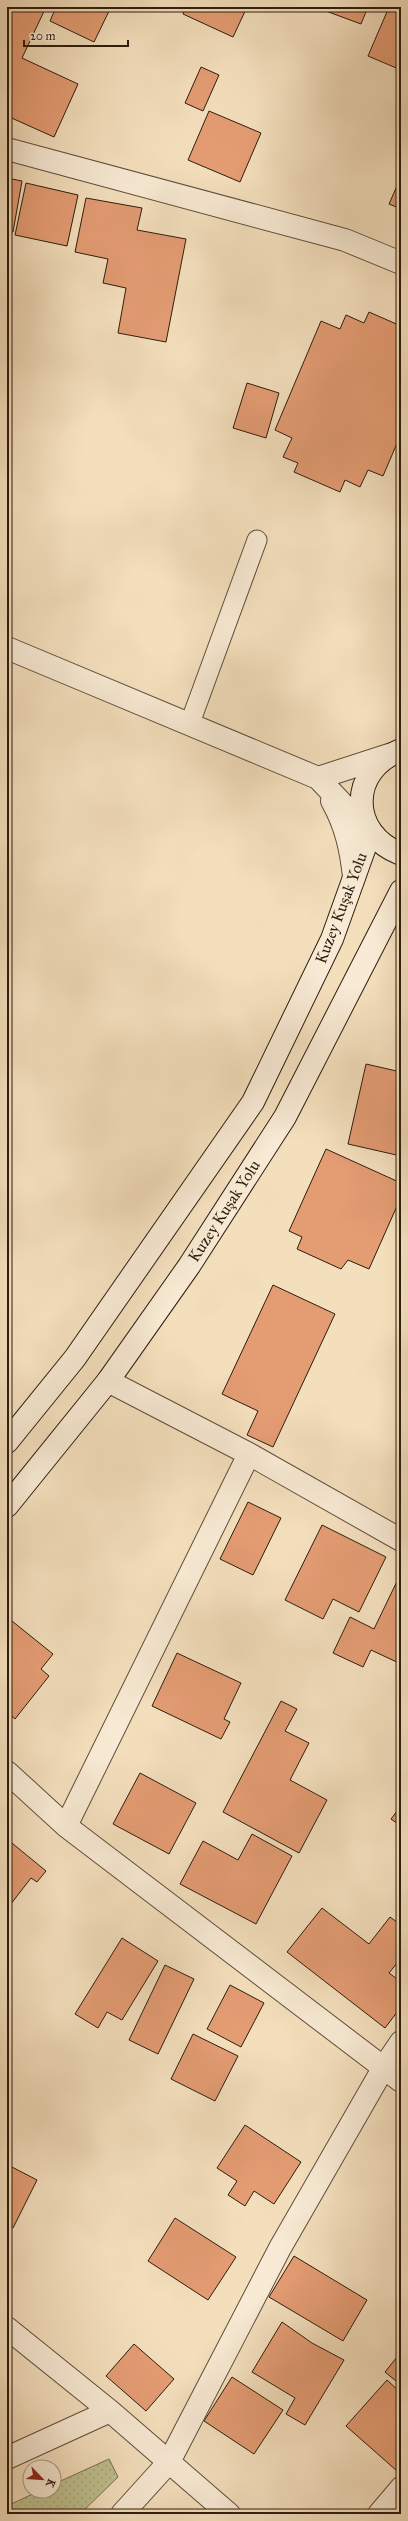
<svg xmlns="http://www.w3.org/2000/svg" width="408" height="2521" font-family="'IM FELL Great Primer',serif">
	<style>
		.park { fill: url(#park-dots); stroke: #766f4e }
		.building { fill: #e49c73; stroke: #2c1d0e }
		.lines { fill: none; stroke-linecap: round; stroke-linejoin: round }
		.lane-casing { stroke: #5e4e3a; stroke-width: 21 }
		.street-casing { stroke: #5e4e3a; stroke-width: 24 }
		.secondary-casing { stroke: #2c1d0e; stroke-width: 24 }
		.lane { stroke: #f8ead4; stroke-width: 19 }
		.street { stroke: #f8ead4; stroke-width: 22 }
		.secondary { stroke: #f8ead4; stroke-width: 22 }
		.labels { text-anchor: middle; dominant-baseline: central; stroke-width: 3; stroke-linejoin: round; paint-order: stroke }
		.street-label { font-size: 16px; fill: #2c1d0e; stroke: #f8ead4 }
	</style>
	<defs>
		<pattern id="park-dots" width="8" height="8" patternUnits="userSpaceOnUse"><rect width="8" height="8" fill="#bfc18f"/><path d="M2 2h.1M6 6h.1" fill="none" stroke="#a4a57a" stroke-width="1.8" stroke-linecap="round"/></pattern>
	</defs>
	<rect width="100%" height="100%" fill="#f4dfbd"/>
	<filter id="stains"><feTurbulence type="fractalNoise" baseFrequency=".005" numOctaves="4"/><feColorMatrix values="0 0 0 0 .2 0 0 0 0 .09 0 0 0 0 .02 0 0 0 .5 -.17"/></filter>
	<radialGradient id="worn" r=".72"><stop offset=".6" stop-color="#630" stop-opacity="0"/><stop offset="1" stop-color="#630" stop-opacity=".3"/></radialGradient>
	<path class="park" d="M109,2459L118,2477L80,2514H7V2506L39,2491H54V2484Z"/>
	<path class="building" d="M7,7H46L22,58L78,84L54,137L7,116Z
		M56,7H111L94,42L50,21Z
		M186,7H247L233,37L183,14Z
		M315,7H368L361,24Z
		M389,7H401V70L368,56Z
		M201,67L219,75L203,111L185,103Z
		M209,111L261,133L240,182L188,160Z
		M401,177V209L389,204Z
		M7,178L22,181L13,232L7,231Z
		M26,183L78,195L67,246L15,235Z
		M86,198L142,208L137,230L186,239L166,342L118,333L126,288L103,283L108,259L75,252Z
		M369,312L401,326V434L383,476L368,470L360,487L345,480L340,492L294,472L298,463L283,457L292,438L275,430L321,321L340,329L346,315L364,323Z
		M247,383L279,393L266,438L233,428Z
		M366,1064L401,1072V1156L348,1144Z
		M326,1149L401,1183V1197L369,1269L348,1260L341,1269L297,1249L302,1237L289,1231Z
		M273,1285L335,1314L273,1447L247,1435L258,1411L222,1394Z
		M248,1502L281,1518L253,1575L220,1559Z
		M322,1525L386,1557L359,1612L333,1599L323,1619L285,1600Z
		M401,1573V1664L371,1650L363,1667L333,1653L350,1617L374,1629Z
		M7,1617L53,1654L41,1669L49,1676L15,1719L7,1712Z
		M177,1653L241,1683L224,1719L230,1722L221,1739L152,1706Z
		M281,1701L297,1709L285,1731L309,1743L290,1780L327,1800L299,1853L223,1812Z
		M140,1773L196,1803L169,1854L113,1824Z
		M401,1806V1826L391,1819Z
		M252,1834L292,1856L256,1924L180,1884L203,1841L238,1860Z
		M7,1839L46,1871L37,1882L31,1878L7,1909Z
		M322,1908L369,1944L390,1917L401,1925V1958L389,1973L401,1982V2007L385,2028L287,1952Z
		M122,1938L158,1961L122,2020L107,2012L98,2028L75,2014Z
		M165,1965L194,1979L158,2054L129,2040Z
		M230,1985L264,2003L241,2047L207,2029Z
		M193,2034L238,2056L215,2101L171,2079Z
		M245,2125L301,2162L274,2204L254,2191L245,2206L228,2195L237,2181L217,2168Z
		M10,2166L37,2180L13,2228L7,2225V2171Z
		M175,2218L236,2257L208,2300L148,2261Z
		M294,2256L367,2300L343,2341L269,2297Z
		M282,2322L312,2343L344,2360L305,2425L286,2414L295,2398L252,2372Z
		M134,2344L174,2379L146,2411L106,2376Z
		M401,2352V2385L385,2372Z
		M232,2377L283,2410L254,2454L204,2421Z
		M387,2380L401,2393V2467L397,2471L346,2426Z"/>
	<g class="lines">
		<g class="lane-casing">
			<path id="lane" d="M190,723L257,540"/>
		</g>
		<g class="street-casing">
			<path id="street" d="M7,149L345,240L401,263
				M7,648L318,778L370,833
				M318,778L389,755
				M332,801C346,826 351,849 354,877
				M108,1381L249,1454L401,1540
				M7,1772L66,1826L401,2081
				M66,1826L249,1454
				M7,2328L110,2411L229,2514
				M7,2458L110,2411
				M122,2514L169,2462L280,2248L384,2067L401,2042
				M379,2514L401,2488"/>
		</g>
		<g class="secondary-casing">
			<path id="secondary" d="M401,750C348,770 349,834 401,854
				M7,1442L75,1358L253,1102L332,939L370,833
				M7,1506L108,1381L189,1266L285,1117L401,891"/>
		</g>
		<use href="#lane" class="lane"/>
		<use href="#street" class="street"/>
		<use href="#secondary" class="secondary"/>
	</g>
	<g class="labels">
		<g class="street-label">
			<text transform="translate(341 908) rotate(-69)">Kuzey Kuşak Yolu</text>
			<text transform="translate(224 1211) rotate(-57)">Kuzey Kuşak Yolu</text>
		</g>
	</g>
	<rect width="408" height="2521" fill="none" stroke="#f4dfbd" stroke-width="24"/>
	<rect x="8" y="8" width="392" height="2505" fill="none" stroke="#2c1d0e" stroke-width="2"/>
	<rect x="12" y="12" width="384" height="2497" fill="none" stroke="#2c1d0e"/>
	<g transform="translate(42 2479) rotate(115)"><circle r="19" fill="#f8ead4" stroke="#a69885"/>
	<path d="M0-3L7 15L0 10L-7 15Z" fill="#8f2418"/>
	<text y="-6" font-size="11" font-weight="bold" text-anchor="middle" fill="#2c1d0e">K</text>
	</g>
	<path d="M24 40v6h104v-6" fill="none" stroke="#2c1d0e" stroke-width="2"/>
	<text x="30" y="40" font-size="12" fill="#2c1d0e" stroke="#f8ead4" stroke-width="3" paint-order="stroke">20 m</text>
	<rect width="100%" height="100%" filter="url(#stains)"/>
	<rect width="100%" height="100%" fill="url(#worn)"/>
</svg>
